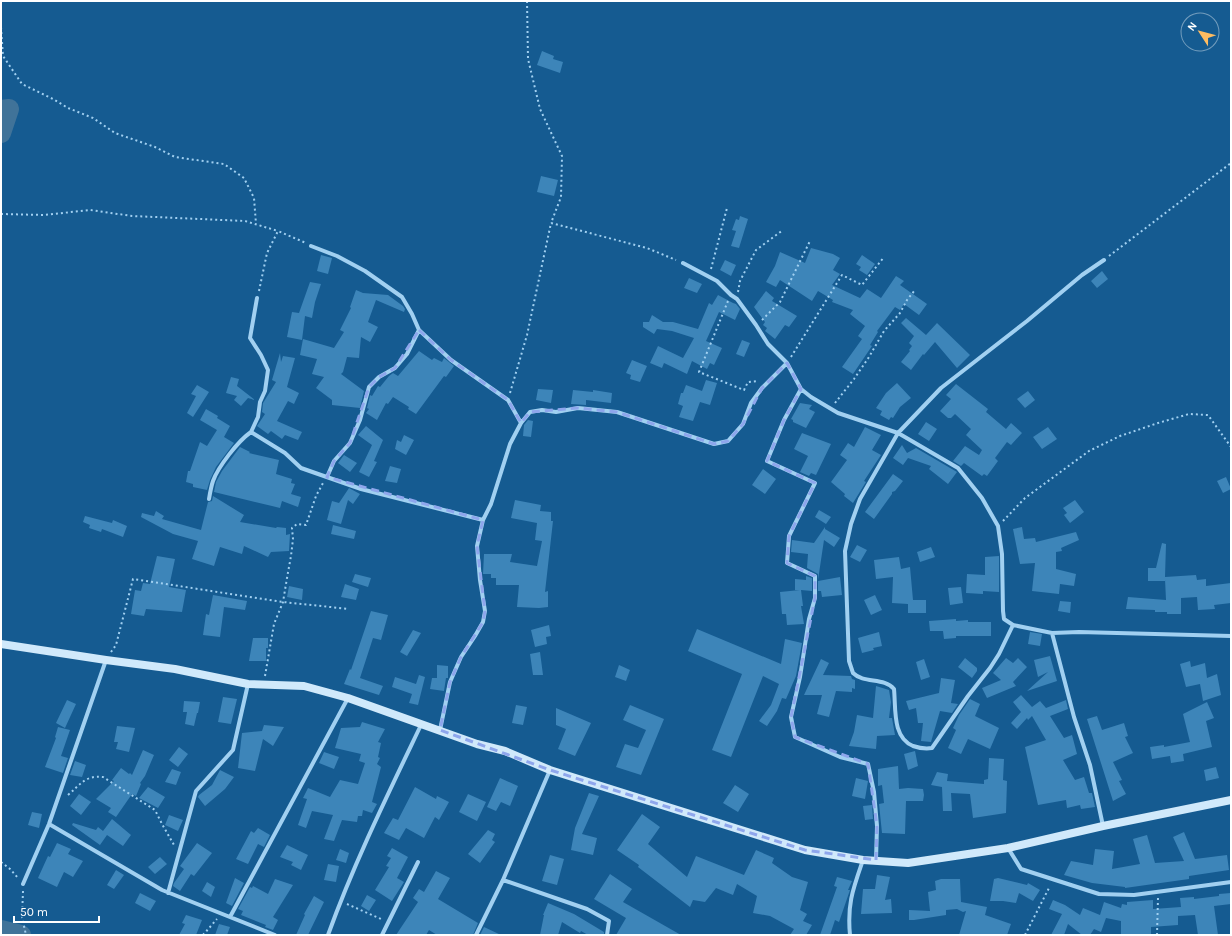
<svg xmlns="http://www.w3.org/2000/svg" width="1232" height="936" font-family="Karla,sans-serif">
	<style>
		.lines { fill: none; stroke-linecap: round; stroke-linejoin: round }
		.river { stroke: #407399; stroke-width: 20 }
		.building { fill: #3d85b9 }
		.path { stroke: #a1d0f1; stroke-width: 2; stroke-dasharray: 2 3; stroke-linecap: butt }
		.minor { stroke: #a1d0f1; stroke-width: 4 }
		.secondary { stroke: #d0e9fb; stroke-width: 8 }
		.marked { fill: none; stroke: #8ea6ec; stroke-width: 3; stroke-dasharray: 8 5; stroke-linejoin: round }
	</style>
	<rect width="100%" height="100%" fill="#155b91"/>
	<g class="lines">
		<path class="river" d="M1,110L9,109L1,133
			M1,930L21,935"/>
	</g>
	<path class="building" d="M542,51L554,56L553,59L563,62L560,73L537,65Z
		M541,176L558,180L554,196L537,192Z
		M740,216L748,219L739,248L731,246L736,231L732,230L736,219L739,220Z
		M811,248L833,254L840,258L833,270L840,274L832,285L860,298L867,289L881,298L896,276L904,281L900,285L927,304L919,315L904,304L900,310L895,307L877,331L878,332L870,345L872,346L853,374L842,367L862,339L858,336L865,326L850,314L853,310L832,302L833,300L818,291L812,301L780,280L776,287L766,282L775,266L780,252L805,263Z
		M321,255L332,258L328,274L317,271Z
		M862,255L875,264L867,275L859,270L861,267L856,264Z
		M725,260L736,265L731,276L720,270Z
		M1102,271L1108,279L1097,288L1091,281Z
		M689,278L702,284L697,293L684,288Z
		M310,282L321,284L315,302L312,318L305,316L302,340L287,337L292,312L299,313Z
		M356,290L363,293L388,295L403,306L405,309L404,312L376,300L368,322L378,327L370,342L361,337L359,358L347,357L343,372L341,374L364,391L360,408L332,405V400L316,388L324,377L312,374L317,359L300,355L303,339L334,348L344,332L340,330L351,308L350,307Z
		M766,291L774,298L772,301L797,316L789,327L785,325L775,339L765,331L767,328L763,325L765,322L754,307Z
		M718,295L733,303L736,304L740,309L735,320L719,312L706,341L722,348L714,365L710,363L707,369L692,361L687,374L664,363L662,368L650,363L658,346L683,358L694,338L672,331L657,329L654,334L643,327V322H649L652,315L663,322H673L698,329L709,303L712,305Z
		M906,318L926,335L937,323L970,355L957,368L935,342L924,355L923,354L911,370L901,362L910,351L909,350L912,346L909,343L914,336L901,323Z
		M742,340L750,343L744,357L736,354Z
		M419,351L432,360L434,358L442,362L444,358L454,366L446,377L444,376L416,414L408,409L409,407L393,397L388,404L386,403L377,420L366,413L369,409L367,408L370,395L372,396L378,386L380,387L389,376L393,373L398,376Z
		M280,353L281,362L283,356L295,358L287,387L299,393L294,404L288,401L277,421L302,432L298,440L285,435L282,439L271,431L268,434L257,426L265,414L262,412L263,403L276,382L272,380Z
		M632,360L647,366L640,382L630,379L631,375L626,373Z
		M231,377L239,379L237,386L255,400L248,398L241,406L234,400L237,396L226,393Z
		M706,380L717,383L710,405L700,402L693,421L679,417L683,406L678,404L681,393H683L686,385L702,391Z
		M897,383L911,398L900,407L893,418L891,417L889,420L880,415L882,411L876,408L886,393Z
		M956,384L988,409L986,412L1006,429L1011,423L1022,433L1011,445L1007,442L995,458L998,461L987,476L984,474L982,476L964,463L961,466L953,461L965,446L979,455L982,450L966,435L971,429L955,414L951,418H948L940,411L951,399L946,395Z
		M197,385L209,392L193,417L187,413L196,396L191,394Z
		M538,389L553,390L551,403L536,400Z
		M573,390L593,392V390L612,393L611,403L586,400V405L571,404Z
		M1028,391L1035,400L1025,408L1017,399Z
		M800,403L812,405L809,409L815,412L806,428L793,422V420L791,419Z
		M206,409L218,416L217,418L230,426L224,437L234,443L216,467L210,480L207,490L193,487V484L186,482L188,471H190L200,442L207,446L217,430L200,420Z
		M528,420L533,421L531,437L523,436L524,425Z
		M926,422L937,429L929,441L918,434Z
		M366,426L383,440L374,461L377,462L369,477L359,472L372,445L358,435Z
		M865,427L881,435L872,450L881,455L864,481L866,482L853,503L844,496L845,494L831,482L847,460L840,455L848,443L854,447Z
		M1048,427L1057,439L1042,449L1033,437Z
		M802,433L831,444L816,475L811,473L809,476L800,472L808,456L794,449Z
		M404,435L414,440L406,455L395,449L397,440L401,442Z
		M902,445L907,453L916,448L957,472L948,484L929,469L931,466L908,458L903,465L893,458Z
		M240,447L250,452L249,453L279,460L276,474L292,479L291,483L295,484L291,494L301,497L298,507L282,501L280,508L272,506L214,492L216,482L222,471Z
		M344,455L357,463L350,472L338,463Z
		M390,466L401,469L397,483L385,481Z
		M763,469L776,479L765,494L752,485Z
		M893,474L903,481L895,491L892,492V494L874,519L865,512Z
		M1226,477L1231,489L1223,493L1217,481Z
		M349,488L360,494L353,504L348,500L341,524L327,520L332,501L339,503Z
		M213,496L244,515L240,522L276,528L277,527L286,528V535L290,534L289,551L271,552L268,557L244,546L242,554L220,547L214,566L192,559L198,541L173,534L141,517L142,513L154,516L156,511L164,516L162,519L201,530L208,502L212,501Z
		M515,500L541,505L540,511L551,512V521H553L545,592L548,591V607L539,608L517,607L519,585H496V578H491V574H483L484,554H512L510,562L537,566L542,541L535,540L537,523L511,518Z
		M1075,500L1084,512L1070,523L1064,515L1067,513L1063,508Z
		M819,510L831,517L826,524L815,517Z
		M85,516L112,523L113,520L127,526L123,537L102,529L101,532L89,528L90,525L83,522Z
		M333,525L356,531L354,539L331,534Z
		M825,527V529L840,538L834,547L824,540L818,580V574L807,568L808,554L791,552L792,540L814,543Z
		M1022,527L1024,539L1035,538L1036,542L1076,532L1079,540L1061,548L1062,551L1056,552V569L1076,574L1074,586L1060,584L1059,594L1032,591L1035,563L1020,564L1013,529Z
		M1162,543L1166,544L1165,577L1196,575L1197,580L1206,579V586L1231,583V603L1214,605L1215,609L1198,610L1197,597L1181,598V614H1167V612H1155V610L1126,609L1128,597L1166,600L1165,579V581H1148V568H1156Z
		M857,545L867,550L860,562L850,557Z
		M931,547L935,557L920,562L917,552Z
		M157,556L175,559L169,587L186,590L182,612L146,609L144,616L131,614L135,590L141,591L143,583L150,584Z
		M999,556V592L983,591V594L966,593L967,574L985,575V557Z
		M899,557L901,569L910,567L913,600H926V613H908V604L892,603L893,577L876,579L874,560Z
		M355,574L371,578L368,587L352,582Z
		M806,576L812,578V591L801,590L803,606H801L804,624L787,625L786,614H782L780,592L800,590H795V579L806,580Z
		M840,577L842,595L822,597L821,591H818V581Z
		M345,584L359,589L356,600L341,597Z
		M289,586L303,589L302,600L287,597Z
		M961,587L963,603L950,605L948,588Z
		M213,595L247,601L245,610L224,607L220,637L203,635L206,614L209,615Z
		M875,595L882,610L871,615L864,600Z
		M1060,601L1071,602L1070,613L1058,611Z
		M371,611L388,615L381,640L373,638L360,678L383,686L379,695L344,684L350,669L351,670Z
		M956,619V621L968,620V622H991V636H956V638L944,639L943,631H930L929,621Z
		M549,625L551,636L546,637L547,644L535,647L531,630Z
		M697,629L781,664L785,639L802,643L796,676L786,699L782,698L777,711L767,726L759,721L771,705L779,684L763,676L731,757L712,750L742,674L688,651Z
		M413,630L421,633L407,656L400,652Z
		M879,632L882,646L873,648L874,650L862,653L858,638Z
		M1030,632L1042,634L1040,646L1028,644Z
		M253,638H268V648H266V661H249Z
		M540,652L543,675H533L530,654Z
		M1050,656L1057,681L1027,691L1048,672L1038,677L1034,660Z
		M965,658L977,668V671L972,678L958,667Z
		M1006,658L1013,663L1018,658L1027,667L1013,682L1016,686L987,698L982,688L1001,680L993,673Z
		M821,659L829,663L823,675L851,676L852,679L855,680V689L852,688V692L836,691L829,717L817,714L822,695H804Z
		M924,659L930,677L921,680L916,662Z
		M1190,661L1191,667L1205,663L1207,678L1217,674L1221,695L1203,701L1200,684L1186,687L1180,664Z
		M437,665L448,666V678H446L444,691L430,689L432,678H437Z
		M619,665L630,670L626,681L615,677Z
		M419,675L425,677L418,705L409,703L412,694L392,687L395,677L416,684Z
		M941,678L955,680L951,703L958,704L952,713L940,711L931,742L921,741L923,723H918L916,708L909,710L906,701L939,693Z
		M876,686L889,690L891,702L889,718H892L895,735L877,736L876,749L849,746L854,732L857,715L873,718Z
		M1021,695L1032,707L1040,701L1046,708L1066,700L1068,709L1050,716L1064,738L1072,735L1077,754L1063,760L1075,780L1084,777L1089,793H1092L1095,807L1081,809L1080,805L1067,808L1066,800L1038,805L1025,747L1046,740L1032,716L1028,720L1027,718L1017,729L1011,723L1021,712L1013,702Z
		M223,697L237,699L231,724L218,722Z
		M970,699L980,704L975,716L999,728L990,749L968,739L961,754L948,748L956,730L953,728L959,715Z
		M67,700L76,704L65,728L56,723Z
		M184,701L200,702L198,713H197L194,726L185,724L187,712H183Z
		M1207,702L1214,718L1206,721L1212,747L1183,754L1184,761L1171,763L1170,756L1152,759L1150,747L1164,745V747L1190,742L1183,714Z
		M516,705L527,707L523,725L512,723Z
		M630,705L664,719L641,775L616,767L625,744L638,748L646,730L623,720Z
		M556,708L591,723L575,756L558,749L566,729L556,725Z
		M1097,716L1102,730L1124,723L1128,736L1125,737L1133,753L1113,762L1122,780L1119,781L1126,794L1113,801L1087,719Z
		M362,722L385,729L378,742L381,743L378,757L380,758L377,764L381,767L372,802L377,804L372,813L363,810L362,816H358L357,822L342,820L334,841L324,839L333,815L312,811L306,828L298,825L307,799L303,798L308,788L330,797L340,780L358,784L365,763L359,761L361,754L335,748L341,728L360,727Z
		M264,725L284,727L273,746L263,739L255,771L238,768L242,733L262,731Z
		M117,726L135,728L129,752L116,749L118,742H114Z
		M58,727L70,730L61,756L68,758L63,773L45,767L56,738L55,737Z
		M179,747L188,754L178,767L169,760Z
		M143,750L154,755L145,776L140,783L141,784L136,796L132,794L116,817L108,812L111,808L96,799L114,781L112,780L121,768L129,774L130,773L132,775Z
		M915,751L918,766L908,770L904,754Z
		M324,752L339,757L334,769L319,763Z
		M989,758L1004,759L1003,780L1007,781L1006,813L973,818L970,794L951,793L952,811H943L942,787L931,785L937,772L948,774L947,781L984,784V780L988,779Z
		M75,761L86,765L82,777L70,775Z
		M898,766L899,789L908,788L923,789L924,795L923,801H906L905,834L882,833L879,804L884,803L882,785L878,786V769Z
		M1216,767L1219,778L1206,781L1204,770Z
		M172,769L181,772L176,785L165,782Z
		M220,770L234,777L225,789L205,806L198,797L199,795L212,785Z
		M500,778L518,786L510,806L501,802L496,811L487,807Z
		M856,778L868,781L865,799L852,796Z
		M735,785L749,794L738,812L723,803Z
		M148,787L165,797L158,808L139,798Z
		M415,787L436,799L437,796L449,802L439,820L435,817L424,838L406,828L399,840L384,833L393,818L398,820Z
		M589,793L599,796L582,834L597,838L593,855L571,850L575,828Z
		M79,794L91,802L81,815L70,806Z
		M468,794L486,802L477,821L459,812Z
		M872,805L873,819L865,820L863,806Z
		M32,812L42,814L39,828L28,825Z
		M642,814L660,827L648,844L687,877L696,856L744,875L756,850L774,858L772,863L792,877L808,882L800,910L807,914L803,921L812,925L806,935H790L794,929L770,916L753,913L757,896L737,884L733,895L716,888L705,902L693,900L690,907L638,867L639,865L617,850Z
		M169,815L183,820L178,831L165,825Z
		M112,819L131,835L123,846L107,835L100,845L72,825L73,823L96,830L98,827L103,831Z
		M258,828L270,835L264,847L258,844L248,864L236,859L251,831L254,833Z
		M488,830L495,834L492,840L495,842L480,863L468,854Z
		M1184,832L1195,859L1227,855L1229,870L1189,876V879L1125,888V887L1092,883L1064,875L1071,861L1093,865L1095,849L1114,851L1112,869L1140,864L1133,839L1147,835L1155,863L1184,861L1173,837Z
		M57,843L71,849L68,854L83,861L73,877L64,872L57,887L38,878L48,856L50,857Z
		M197,843L212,853L194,876L191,874L180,891L173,886L174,883L184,869L180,866Z
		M287,845L308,855L301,870L291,865L293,862L280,857Z
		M392,848L408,857L397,878L404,882L392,901L375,890L389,867L386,866L391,858L387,856Z
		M340,849L349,853L346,863L336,860Z
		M550,855L564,859L557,885L542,881Z
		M160,857L167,864L155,874L148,867Z
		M328,864L339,866L336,882L324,880Z
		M116,870L124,875L114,889L107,885Z
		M436,871L450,878L438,899L478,923L473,935H437L429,930L426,935H396L418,902L413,898L419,889L424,892Z
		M610,874L632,889L623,902L681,935H616L626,918L594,899Z
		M877,875L890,877L885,900L891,899L892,913L861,914L863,889H875Z
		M837,877L852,881L848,890H850L849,893L839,922L835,920L830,935H820L837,887L834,886Z
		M235,878L244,883L232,906L226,903Z
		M998,878L1027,885L1028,883L1040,890L1033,901L1019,893L1016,903L1003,901H990L994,879Z
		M275,879L293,885L273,917L278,920L273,930L265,927L266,925L241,915L243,911L238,909L250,887L252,888L253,886L268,894Z
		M941,879H960L961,902L987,907L985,915L1011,924L1007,935H959L966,911L963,912L957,909L946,910V915L914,920H909V910L930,911L928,892L936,890L935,881Z
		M207,882L215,887L211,897L202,891Z
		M140,893L156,901L150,911L135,903Z
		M1231,893V904L1214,906L1218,935H1198L1195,915L1178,916V925L1151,927V935L1121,934V921L1106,918L1101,932L1094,929L1090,935H1082L1068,924L1064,935H1051L1062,914L1049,909L1053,900L1065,905L1080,915L1083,908L1100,915L1104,902L1121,908L1122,904L1127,905V902L1153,900V909L1181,907L1180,898L1194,897V899L1219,896V894Z
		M367,895L376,900L369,911L361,906Z
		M314,896L324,902L308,935H296L305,915L304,914Z
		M548,903L574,914L604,932V935H588L581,931L580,933L562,922L558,935H540L544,915H543Z
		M186,915L202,920L196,935H179L185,924L182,923Z
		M219,924L230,927L227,935H215Z
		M484,927L501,935H480Z"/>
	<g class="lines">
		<path class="path" d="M527,1L528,59L540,109L562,156L561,197L551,223
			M1,27L3,56L22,84L53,99L68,108L93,118L115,133L155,147L175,157L224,164L244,178L254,198L256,224
			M1,214L44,215L90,210L132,216L245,221L278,231
			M1109,256L1231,163
			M711,269L727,208
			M259,291L267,253L278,231L306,243
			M738,292L740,281L756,250L783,230
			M728,301L699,372L744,390L748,382L758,381
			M762,320L780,302L810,241
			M791,357L842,275L862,285L884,257
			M510,393L527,335L551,223L647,248L676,260
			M835,403L854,379L869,357L884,331L900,313L907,300L915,290
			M1003,521L1025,498L1089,451L1120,436L1158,423L1189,414L1208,415L1231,447
			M111,652L116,645L133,579L283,602L349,609
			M265,676L274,624L283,602L287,578L291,556L293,539L292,528L297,524L306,525L316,496L323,483
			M68,795C80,785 85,775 103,777L155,810L162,824L174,845
			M1,862L10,869L18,878
			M23,891L22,917L26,935
			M347,904L381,919
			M203,935L217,919
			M1025,935L1050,886
			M1157,935L1158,898"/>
		<path class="minor" d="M311,246L337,256L365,271L402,297L412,314L419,330L407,354L395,368L379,377L369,387L360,420L350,443L334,461L327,477
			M683,263L717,281L731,295L737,299L756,325L768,344L787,363L801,389L811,397L838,413L898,433L958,468L982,498L998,526L1002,554L1003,611L1004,619L1013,625L1052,633L1079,632L1231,636
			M257,298L250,338L261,355L268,370L265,391L260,402L258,417L251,432L285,453L301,468L361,489L483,520
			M419,330L451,360L508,400L521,423
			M801,389L784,420L767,461L815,483L789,536L787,563L815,576V598L809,619L800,677L791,717L795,737L840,757L868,764L874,792L877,826L876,860
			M209,499C210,493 211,487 213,481C218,467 238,441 251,432
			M1013,625L999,654L990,668L968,696L932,748C926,749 919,748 913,746C892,737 896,709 894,689C884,677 864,684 853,673L849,661L845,551L851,524L860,499L898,433L941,388L1027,321L1082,275L1104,260
			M1052,633L1074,717L1090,765L1103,826
			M440,730L450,682L461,657L475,636L483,622L485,611L480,580L477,546L483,520L491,504L510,444L521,423L530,412L542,410L556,412L578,408L617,412L714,444L728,441L743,424L751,403L762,388L787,363
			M49,824L162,890L275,935
			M1008,848L1021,869L1099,894L1134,895L1231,882
			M503,880L587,909L609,921L607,935
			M23,884L49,824L106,660
			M168,893L196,791L233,750L248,684
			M230,917L348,698
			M328,935C354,863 388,794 421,725
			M382,935L418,862
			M476,935L503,880L550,770
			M850,935C847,904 853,889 863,860"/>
		<path class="secondary" d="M1,644L106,660L175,669L248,684L304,686L348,698L477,744L505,751L550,770L805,850L863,860L908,863L1008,848L1103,826L1231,800"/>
	</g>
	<path class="marked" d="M419,330L451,360L508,400L521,423L530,412L578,408L617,412L714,444L728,441L743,424L762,388L787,363L801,389L784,420L767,461L815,483L789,536L787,563L815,576V598L791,717L795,737L868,764L877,826L876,860L805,850L550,770L440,730L450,682L461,657L483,622L485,611L477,546L483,520L327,477L334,461L350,443L369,387L379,377L395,368Z"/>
	<rect width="1232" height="936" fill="none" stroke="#ffffff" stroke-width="4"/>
	<g transform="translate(1200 32) rotate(306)"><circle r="19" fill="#155b91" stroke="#739dbd"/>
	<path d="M0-3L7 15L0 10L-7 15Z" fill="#ffbc61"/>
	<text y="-6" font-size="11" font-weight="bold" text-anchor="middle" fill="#ffffff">N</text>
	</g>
	<path d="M14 916v6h85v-6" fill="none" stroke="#ffffff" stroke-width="2"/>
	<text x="20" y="916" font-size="12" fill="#ffffff" stroke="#155b91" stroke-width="3" paint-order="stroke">50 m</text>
</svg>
